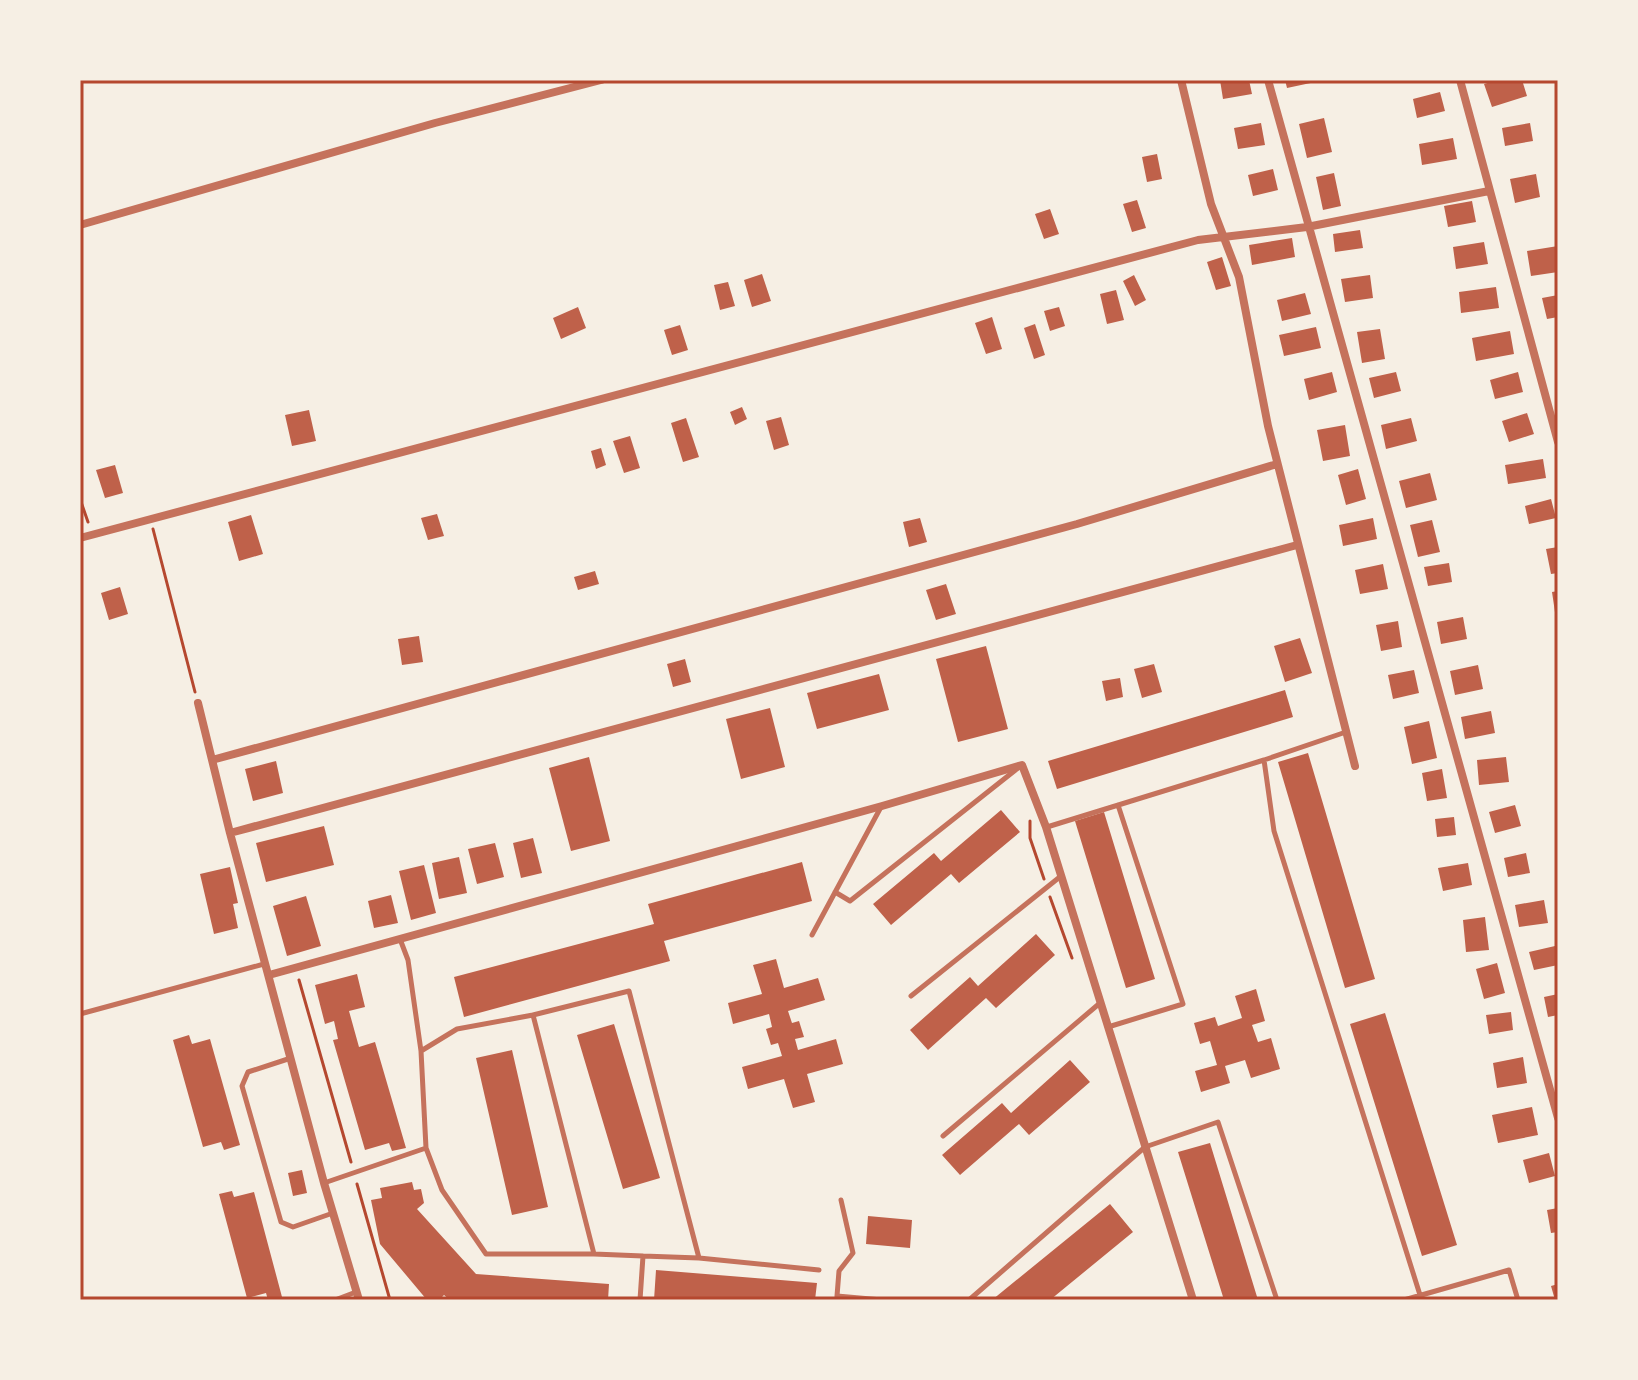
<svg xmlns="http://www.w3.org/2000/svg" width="1638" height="1380" font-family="Helvetica,sans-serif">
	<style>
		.building { fill: #bf614a }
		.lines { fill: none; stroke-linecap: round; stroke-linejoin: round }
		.path { stroke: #b5482f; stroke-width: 3 }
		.service { stroke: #c5725c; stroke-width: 5 }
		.minor { stroke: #c5725c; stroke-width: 8 }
		.neatline { fill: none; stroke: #b5482f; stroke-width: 3 }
	</style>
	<rect width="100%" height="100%" fill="#f6efe4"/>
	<path class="building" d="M1220,80H1249L1252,94L1223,99Z
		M1285,80H1320V81L1287,88Z
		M1497,80H1522L1527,96L1492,107L1484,84Z
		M1440,92L1445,111L1417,118L1413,99Z
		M1324,118L1332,152L1307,158L1299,124Z
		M1261,123L1265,145L1238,149L1234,128Z
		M1530,123L1533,141L1505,146L1502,128Z
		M1453,138L1457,159L1422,165L1419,144Z
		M1157,154L1162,179L1147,182L1142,157Z
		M1273,169L1278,190L1253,196L1248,175Z
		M1334,173L1341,206L1323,210L1316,177Z
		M1536,174L1540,197L1515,203L1510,179Z
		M1137,200L1146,228L1132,232L1123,204Z
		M1472,201L1476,222L1448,227L1444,206Z
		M1050,209L1059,234L1044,239L1035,214Z
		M1360,230L1363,248L1335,252L1333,234Z
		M1292,238L1295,257L1252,265L1249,245Z
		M1484,242L1488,264L1456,269L1453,247Z
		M1558,246V272L1531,276L1527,251Z
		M1222,257L1231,286L1216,290L1207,262Z
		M762,274L771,301L752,307L744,280Z
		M1134,275L1146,300L1135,306L1123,281Z
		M1370,275L1373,298L1345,302L1341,279Z
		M728,282L735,306L720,310L714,285Z
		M1496,287L1499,308L1461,313L1459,292Z
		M1116,290L1124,320L1107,324L1100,294Z
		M1305,293L1311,314L1282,321L1277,300Z
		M1558,295V317L1547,319L1542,298Z
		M578,307L586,328L561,339L553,318Z
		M1059,307L1065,326L1050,331L1044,311Z
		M992,317L1002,349L986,354L975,323Z
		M1035,324L1045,355L1034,359L1024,328Z
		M680,325L688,350L672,355L664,330Z
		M1316,327L1321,348L1284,356L1279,335Z
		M1380,329L1385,359L1362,363L1357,332Z
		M1510,331L1514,354L1476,361L1472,338Z
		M1332,372L1337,392L1309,400L1304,379Z
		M1396,372L1401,391L1374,398L1369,378Z
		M1518,372L1523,392L1495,399L1490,380Z
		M742,407L747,419L735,425L730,412Z
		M309,410L316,441L292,446L285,415Z
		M1527,413L1534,434L1509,442L1502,421Z
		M781,417L789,445L774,450L766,421Z
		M686,418L699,457L683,462L671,423Z
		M1411,418L1417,441L1386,449L1381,425Z
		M1345,425L1350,456L1323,461L1317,430Z
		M630,436L640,468L624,473L613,441Z
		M601,448L606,465L596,469L591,451Z
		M1543,459L1546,478L1508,484L1505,465Z
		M115,465L123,493L105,498L96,470Z
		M1358,469L1366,499L1346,505L1338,475Z
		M1430,473L1437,500L1406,508L1399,481Z
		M1551,499L1556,518L1529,524L1525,506Z
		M437,514L444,536L428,540L421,518Z
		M251,515L263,554L239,561L228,522Z
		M920,518L927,542L909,547L903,522Z
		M1373,518L1377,539L1343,546L1339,525Z
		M1432,520L1440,552L1418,557L1410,525Z
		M1558,547V573L1551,574L1546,549Z
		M1449,563L1452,582L1428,586L1424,567Z
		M1383,564L1388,589L1360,594L1355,570Z
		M595,571L599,584L578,590L574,577Z
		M946,584L956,614L936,620L926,590Z
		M120,587L128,614L109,620L101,593Z
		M1558,591V619H1556L1552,592Z
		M1463,617L1467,639L1441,644L1437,622Z
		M1398,621L1402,647L1381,651L1376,625Z
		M419,636L423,662L402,665L398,639Z
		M1300,638L1312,673L1285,682L1274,646Z
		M986,646L1008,729L958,742L936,659Z
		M685,659L691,682L673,687L667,664Z
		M1154,664L1162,692L1142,698L1134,669Z
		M1478,665L1483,689L1455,695L1450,671Z
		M1414,670L1419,693L1393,699L1388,675Z
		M879,674L889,710L817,729L807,693Z
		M1120,678L1123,697L1106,701L1102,681Z
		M1285,690L1293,717L1057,789L1048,761Z
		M770,708L785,767L741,779L726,719Z
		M1491,711L1495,733L1465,739L1461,717Z
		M1429,721L1437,758L1412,764L1404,727Z
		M1308,753L1375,979L1345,988L1278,762Z
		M589,757L610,841L571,851L549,768Z
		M1506,757L1509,782L1479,785L1477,760Z
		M276,761L283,793L253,801L245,769Z
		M1442,769L1447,798L1427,801L1422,773Z
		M1515,805L1521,826L1495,833L1489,812Z
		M1001,810L1020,832L959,883L951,874L891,925L873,904L934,853L941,861Z
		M1104,812L1155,979L1126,988L1075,821Z
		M1454,817L1456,835L1437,837L1435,819Z
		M324,826L334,865L266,882L256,843Z
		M533,838L542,873L521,878L513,843Z
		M495,843L504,877L477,884L468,849Z
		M1526,853L1530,873L1508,877L1504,858Z
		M459,857L467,893L439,899L432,863Z
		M802,862L812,901L664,941L670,961L464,1017L454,977L654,924L648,904Z
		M1468,863L1472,885L1443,891L1438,868Z
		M424,865L436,913L411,920L399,871Z
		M230,867L238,903L233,904L238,928L214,934L200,874Z
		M391,895L398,923L374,928L368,901Z
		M306,896L321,946L287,956L273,906Z
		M1544,900L1548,923L1519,927L1515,905Z
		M1485,917L1489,950L1466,952L1463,920Z
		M1036,934L1055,955L996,1008L986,998L928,1050L910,1030L970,977L978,986Z
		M1555,946L1558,965L1534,970L1529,952Z
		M776,959L784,988L818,978L825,1000L788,1011L792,1023L799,1021L804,1037L795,1039L798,1050L836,1039L843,1064L807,1074L815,1102L793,1108L784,1079L748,1089L742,1067L782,1056L778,1043L771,1045L766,1029L772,1027L769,1014L733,1024L728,1003L762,994L753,965Z
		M1497,963L1505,993L1484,999L1476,969Z
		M357,974L365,1007L349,1011L359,1047L375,1042L406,1148L392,1151L389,1143L365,1150L333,1040L338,1039L334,1021L325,1024L315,985Z
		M1256,989L1265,1021L1252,1025L1258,1042L1271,1038L1280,1069L1251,1078L1245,1060L1225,1066L1230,1083L1201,1092L1195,1071L1217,1065L1210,1041L1200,1044L1194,1023L1215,1017L1218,1026L1242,1018L1235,996Z
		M1558,994V1015L1548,1017L1544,997Z
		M1511,1012L1513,1030L1489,1034L1486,1015Z
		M1385,1013L1457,1245L1422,1256L1350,1024Z
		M614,1024L660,1178L623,1189L577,1035Z
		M189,1035L192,1044L210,1039L240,1145L224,1150L221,1142L203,1147L173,1040Z
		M512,1050L548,1207L512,1215L476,1058Z
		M1523,1057L1527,1083L1497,1088L1493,1063Z
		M1070,1060L1090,1082L1029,1135L1019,1124L960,1175L942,1155L1002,1103L1011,1113Z
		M1532,1107L1538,1135L1498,1143L1492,1115Z
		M1210,1143L1258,1300H1224L1178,1152Z
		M1549,1153L1555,1176L1529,1183L1523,1160Z
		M302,1170L307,1193L293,1196L288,1173Z
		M412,1182L414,1190L421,1189L424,1203L417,1209L476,1274L609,1284L608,1300H450L444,1295L439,1300H427L380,1244L371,1200L382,1198L380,1188Z
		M232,1191L234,1197L254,1192L282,1297L268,1300L266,1293L247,1298L219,1194Z
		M1110,1204L1133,1232L1050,1300H992Z
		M1558,1208V1232L1551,1233L1547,1210Z
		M868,1216L912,1220L910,1248L866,1244Z
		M656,1270L817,1283L815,1300H654Z
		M1558,1284V1300H1555L1551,1286Z"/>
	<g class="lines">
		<path class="path" d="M80,499L88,522
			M153,529L195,692
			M1030,821V838L1044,879
			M1050,897L1072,958
			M299,980L351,1162
			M357,1184L390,1300"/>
		<path class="service" d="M1264,760L1346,732
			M1047,827L1264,760L1274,831L1420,1295
			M835,892L850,901L1018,768
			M812,935L881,807
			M400,939L408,960L421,1051
			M911,996L1061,876
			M80,1014L264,964
			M533,1015L629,991L699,1258L643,1256
			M1108,1027L1183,1004L1118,805
			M291,1058L248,1072L242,1086L281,1222L293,1227L333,1213
			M943,1136L1100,1003
			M426,1148L442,1190L486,1254H594
			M324,1183L426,1148L421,1051L457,1029L533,1015L594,1254L643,1256L640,1300
			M699,1258L819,1270
			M837,1296L839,1271L853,1253L841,1200
			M335,1300L356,1292
			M837,1300V1296L882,1300
			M969,1300L1145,1147L1218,1122L1277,1300
			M1404,1300L1509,1270L1518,1300"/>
		<path class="minor" d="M1181,80L1211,204L1239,277L1268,426L1355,766
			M1268,80L1558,1118
			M1460,80L1558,442
			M80,225L435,123L601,80
			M80,538L1198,240L1307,227L1489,191
			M198,703L230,833L1297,545
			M212,760L1077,524L1277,464
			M230,833L324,1183L359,1300
			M269,975L882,806L1022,765L1046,827L1193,1300"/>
	</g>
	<rect width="1638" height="1380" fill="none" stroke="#f6efe4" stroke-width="164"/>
	<rect x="82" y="82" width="1474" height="1216" class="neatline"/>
</svg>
